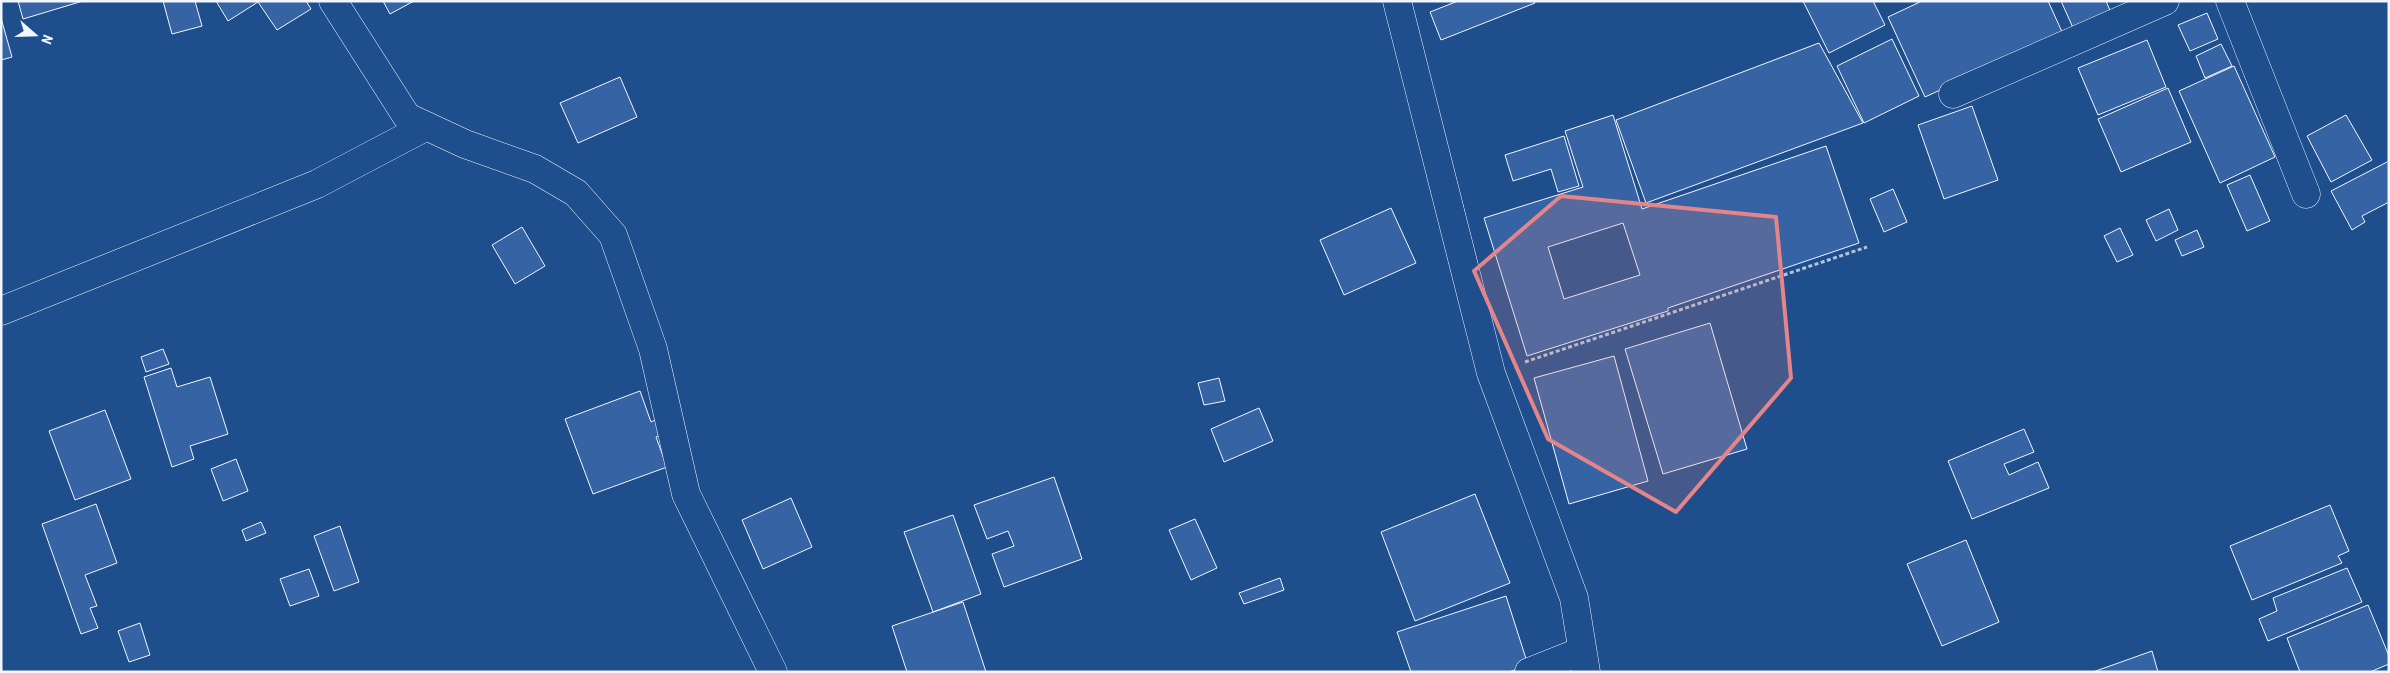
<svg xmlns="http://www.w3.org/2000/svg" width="2390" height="673" font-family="'Roboto Condensed',sans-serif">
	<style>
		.building { fill: #3563a3; stroke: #f2f6ff; fill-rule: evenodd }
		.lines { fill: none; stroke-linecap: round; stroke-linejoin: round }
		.street-casing { stroke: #f2f6ff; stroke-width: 29 }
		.secondary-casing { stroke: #f2f6ff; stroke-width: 29 }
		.path { stroke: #b3c4dc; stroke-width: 3; stroke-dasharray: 4 2.5; stroke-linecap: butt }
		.street { stroke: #1f4e8c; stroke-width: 28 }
		.secondary { stroke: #1f4e8c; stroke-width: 28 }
		.marked { fill: #e38589; fill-opacity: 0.2; stroke: #e38589; stroke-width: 4; stroke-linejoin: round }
	</style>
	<rect width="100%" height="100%" fill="#1f4e8c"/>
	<path class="building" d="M18,1H83L23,19Z
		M163,1H195L202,26L172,34Z
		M216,1H306L311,9L277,30L258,2L228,21Z
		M383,1H414L390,14Z
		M1458,1H1534L1535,3L1441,40L1430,12Z
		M1803,1H1873L1885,25L1829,53Z
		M1922,1H2048L2063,34L1925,97L1888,17Z
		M2061,1H2106L2111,13L2074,30Z
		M2207,13L2218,39L2190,51L2178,25Z
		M1,18L12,57L1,60Z
		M1892,39L1919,96L1864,123L1837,66Z
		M2147,40L2166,87L2098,115L2078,68Z
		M1819,43L1863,123L1646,203L1616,120Z
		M2221,44L2232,66L2205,78L2196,56Z
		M2234,66L2275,157L2220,183L2179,91Z
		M620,77L637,117L578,143L560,103Z
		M2168,88L2191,142L2121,172L2098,119Z
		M1972,106L1998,180L1944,199L1918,125Z
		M1613,115L1642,209L1826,146L1859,243L1668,308V311L1527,356L1484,218L1583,187L1565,131ZM1623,223L1640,275L1564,299L1548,247Z
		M2346,115L2372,160L2331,182L2307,136Z
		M1564,136L1579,186L1558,192L1551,169L1513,181L1505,155Z
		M2389,161V202L2362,216L2365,222L2352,230L2331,191Z
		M2250,175L2270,221L2247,231L2227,185Z
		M1893,189L1907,222L1884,232L1870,199Z
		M1391,208L1416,263L1344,295L1320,240Z
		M2169,209L2178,230L2156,241L2146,220Z
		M522,227L545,266L515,284L492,245Z
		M2120,228L2133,255L2117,262L2104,236Z
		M2197,230L2204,247L2182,256L2175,240Z
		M1710,323L1747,449L1663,474L1625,349Z
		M163,349L169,364L146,372L141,357Z
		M1614,356L1648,481L1569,504L1534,378Z
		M171,368L177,387L210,377L228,434L190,446L194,459L172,467L144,377Z
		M1219,378L1225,401L1204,405L1198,383Z
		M640,391L651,422L657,419L663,434L656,437L667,467L593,494L565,419Z
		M1259,408L1273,441L1224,462L1211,429Z
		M105,410L131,479L75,500L49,431Z
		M2024,429L2034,452L2004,464L2009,475L2038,462L2049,488L1972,519L1948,461Z
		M236,459L248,491L223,501L211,469Z
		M1054,477L1082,559L1004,587L992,554L1014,546L1008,531L987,539L974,505Z
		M1475,494L1510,583L1415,621L1381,532Z
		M791,498L812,547L763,569L742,520Z
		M96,504L117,563L85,575L97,606L90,608L98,628L81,634L42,524Z
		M2330,505L2349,551L2338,556L2342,563L2252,600L2230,546Z
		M953,515L981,594L933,612L904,532Z
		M1195,519L1217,568L1191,580L1169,530Z
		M261,522L266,533L246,541L242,530Z
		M340,526L359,582L334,591L314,536Z
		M1966,540L1999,622L1942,646L1907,564Z
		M2347,568L2362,602L2268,641L2259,619L2277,611L2273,598Z
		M309,569L319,596L290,606L280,579Z
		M1280,578L1284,590L1244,604L1239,593Z
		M1506,596L1528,665L1509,672H1411L1397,632Z
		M963,602L986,672H907L892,626Z
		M2368,605L2389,656V664L2370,672H2300L2287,638Z
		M140,623L150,655L129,662L118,631Z
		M2152,651L2158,672H2093Z"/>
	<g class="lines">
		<g class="street-casing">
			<path id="street" d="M333,1L407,117L465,144L535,169L576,193L613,235L653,349L686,494L773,672
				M2230,1L2306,194
				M1953,94L2165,1
				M1,311L317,184L427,126
				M1529,672L1582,651"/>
		</g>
		<g class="secondary-casing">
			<path id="secondary" d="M1397,1L1491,373L1574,598L1586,672"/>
		</g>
		<path class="path" d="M1525,362L1867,247"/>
		<use href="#street" class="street"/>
		<use href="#secondary" class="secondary"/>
	</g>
	<path class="marked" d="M1561,196L1776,217L1791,378L1676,512L1548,439L1474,271Z"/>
	<rect width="2390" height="673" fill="none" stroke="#f2f6ff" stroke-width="5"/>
	<g transform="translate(35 35) rotate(110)" stroke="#1f4e8c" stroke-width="4" paint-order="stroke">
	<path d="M0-4L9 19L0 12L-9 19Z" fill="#f2f6ff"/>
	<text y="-8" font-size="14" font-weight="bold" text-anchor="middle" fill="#f2f6ff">N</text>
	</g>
</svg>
